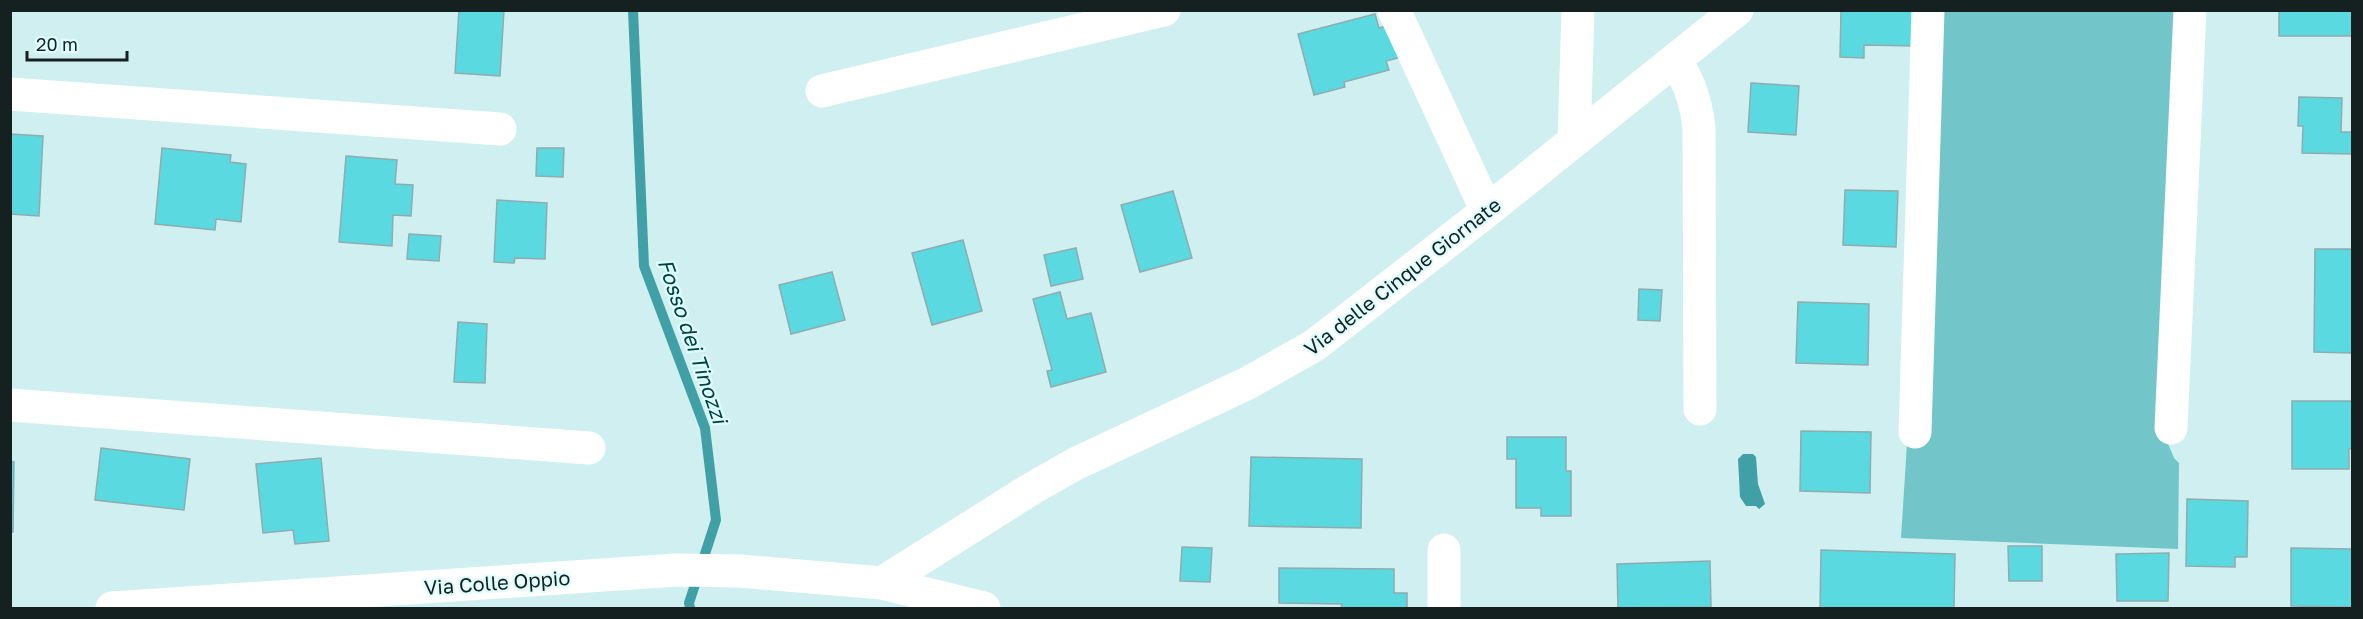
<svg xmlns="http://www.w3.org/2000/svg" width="2363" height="619" font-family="'Golos Text',sans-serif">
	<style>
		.green { fill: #72c6ca }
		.water { fill: #40a0a5 }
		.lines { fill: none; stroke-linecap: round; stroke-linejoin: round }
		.stream { stroke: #40a0a5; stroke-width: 10 }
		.building { fill: #5ad9e0; stroke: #8facae; stroke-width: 1.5 }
		.minor { stroke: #fff; stroke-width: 33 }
		.labels { text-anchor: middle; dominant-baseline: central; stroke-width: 4.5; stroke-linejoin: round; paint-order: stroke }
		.street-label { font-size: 20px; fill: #152121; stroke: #ddfdfe }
		.water-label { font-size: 21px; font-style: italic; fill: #014042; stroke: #ddfdfe }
	</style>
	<rect width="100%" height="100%" fill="#d0eff0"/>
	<path class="green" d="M1942,11H2186L2166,439L2174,458L2179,463L2178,549L1901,538L1907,443Z"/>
	<path class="water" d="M1743,454H1753L1756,457L1758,484L1765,504L1759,509L1756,506H1746L1740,497L1738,459Z"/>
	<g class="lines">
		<path class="stream" d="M633,10L644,266L705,428L716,520L689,603L690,608"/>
	</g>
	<path class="building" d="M459,10H504L500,76L455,73Z
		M1841,10H1917L1916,46L1864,45V58L1840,57Z
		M2279,10H2352V36H2279Z
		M1375,14L1379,28L1394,24L1402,57L1386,61L1389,70L1344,82L1345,87L1314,95L1298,34Z
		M1751,83L1799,86L1796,135L1748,132Z
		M2299,97L2342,98L2341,132H2352V154L2302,153L2303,126H2298Z
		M10,134L43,136L39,216L10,214Z
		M162,148L231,155L230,162L246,164L241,222L216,219L215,230L155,224Z
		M537,148H564L563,177L536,176Z
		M346,156L397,160L395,184L413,185L411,216L393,215L392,246L339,242Z
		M1845,190L1898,191L1896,247L1843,245Z
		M1173,191L1192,258L1140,272L1121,205Z
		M497,200L547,203L545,259L515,258L514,263L494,262Z
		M409,234L441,236L439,261L407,259Z
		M963,240L982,311L932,325L912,253Z
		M1076,248L1083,279L1051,286L1044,255Z
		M2315,249H2352V353L2314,352Z
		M832,272L845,320L791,334L779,285Z
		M1639,289L1662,290L1660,321L1638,320Z
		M1060,292L1067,319L1091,313L1106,372L1051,387L1047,371L1052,370L1033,299Z
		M1798,302L1869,304L1868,365L1796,363Z
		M458,322L487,324L485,383L454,382Z
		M2292,401H2352V448L2349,449V469H2292Z
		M1801,431L1871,432L1870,493L1800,491Z
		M1507,437H1566V471H1571V516H1541V508H1516V459H1507Z
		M101,448L190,459L184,510L95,500Z
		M1251,457L1362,459L1361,528L1249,526Z
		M321,458L329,541L295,544L293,530L263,533L256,464Z
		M10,461L14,462L13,532H10Z
		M2187,499L2248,501L2247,557H2235V567L2186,566Z
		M2008,546H2042V581H2009Z
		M1182,547L1212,548L1210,582L1180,581Z
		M2291,548L2352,549V607L2291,606Z
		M1821,550L1955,554L1954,608H1820Z
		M2169,553L2168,601H2117L2116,554Z
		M1710,561L1711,607L1618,608L1617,564Z
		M1279,568L1394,569V593H1407V608H1341L1342,604L1279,603Z"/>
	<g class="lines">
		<path class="minor" d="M1394,10L1487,211
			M1674,61C1690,79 1696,104 1699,127L1700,409
			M822,91L1164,10
			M10,94L500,129
			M1574,141L1578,10
			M10,405L589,448
			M2171,428L2190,10
			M1915,432L1928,10
			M882,583L1031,489L1075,464L1248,383L1315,345L1487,211L1737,10
			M112,608L677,570L739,571L882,583L984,608
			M1444,608V550"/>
	</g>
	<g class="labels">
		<g class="street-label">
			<text transform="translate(1402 276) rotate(-38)">Via delle Cinque Giornate</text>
			<text transform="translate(497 582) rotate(-4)">Via Colle Oppio</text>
		</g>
		<g class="water-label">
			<text transform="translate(693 341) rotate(71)">Fosso dei Tinozzi</text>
		</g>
	</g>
	<rect width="2363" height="619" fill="none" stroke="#152121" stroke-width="24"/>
	<path d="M27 51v9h100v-9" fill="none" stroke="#152121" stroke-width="3"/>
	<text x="36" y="51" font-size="18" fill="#152121" stroke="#ddfdfe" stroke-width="4.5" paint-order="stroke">20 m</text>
</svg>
